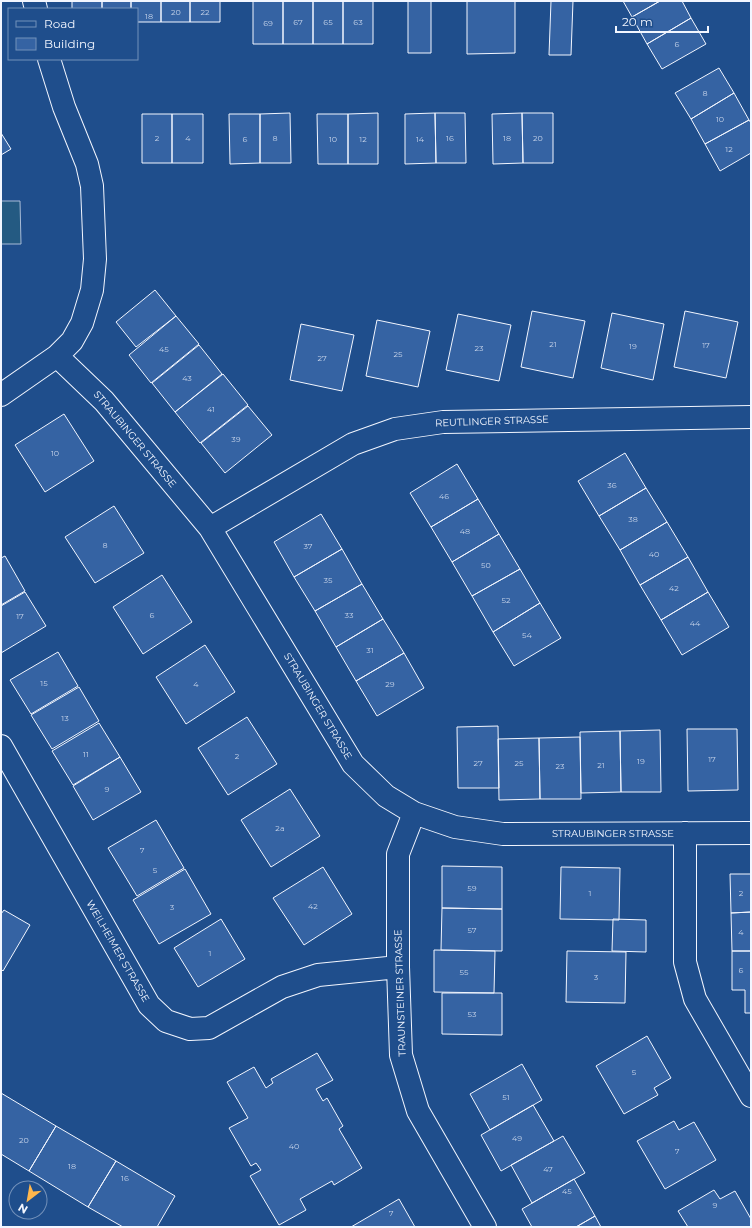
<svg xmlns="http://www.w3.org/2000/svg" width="752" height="1228" font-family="Montserrat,sans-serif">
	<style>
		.green { fill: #245a82; stroke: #a8bbd7 }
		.building { fill: #3563a3; stroke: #f2f6ff }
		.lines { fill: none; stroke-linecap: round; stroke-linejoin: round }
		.minor-casing { stroke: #f2f6ff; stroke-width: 24 }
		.minor { stroke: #1f4e8c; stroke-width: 22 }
		.labels { text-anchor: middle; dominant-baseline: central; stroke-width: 3; stroke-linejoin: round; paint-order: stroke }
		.number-label { font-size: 8px; fill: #c3d1e8 }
		.street-label { font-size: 10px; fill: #f2f6ff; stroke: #1f4e8c }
	</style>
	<rect width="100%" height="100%" fill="#1f4e8c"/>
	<path class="green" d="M1,201H20L21,244H1Z"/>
	<path class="building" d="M72,1H102V9H72Z
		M102,1H131V9H102Z
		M131,1H161V22H137V9H131Z
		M161,1H190V22H161Z
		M190,1H220V22H190Z
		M253,1H283V44H253Z
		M283,1H313V44H283Z
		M313,1H343V44H313Z
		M343,1H373V44H343Z
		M408,1H431V53H408Z
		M467,1H515V53L467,54Z
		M551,1H573L571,55H549Z
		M623,1H660L632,17Z
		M660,1H682L691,18L647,44L632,17Z
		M691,18L706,44L662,69L647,44Z
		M719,68L734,93L691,119L675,93Z
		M734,93L749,120L705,144L691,119Z
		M290,113L291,163H260V114Z
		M378,113V164H348V114Z
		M435,113H465L466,163H436Z
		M435,113L436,163L405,164V114Z
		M522,113H553V163H523Z
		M522,113L523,163L493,164L492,114Z
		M142,114H172V163H142Z
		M172,114H203V163H172Z
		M229,114H260V163L230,164Z
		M317,114H348V164H318Z
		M749,120L751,123V153L720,171L705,144Z
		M1,133L11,149L1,155Z
		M155,290L176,316L136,347L116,322Z
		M532,311L585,321L573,378L521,367Z
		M685,311L738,322L726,378L674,367Z
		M612,313L664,324L653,380L601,368Z
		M458,314L511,325L499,381L446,370Z
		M176,316L199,344L151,383L129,355Z
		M377,320L430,331L418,387L366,376Z
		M301,324L354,335L342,391L290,380Z
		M199,345L222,374L175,412L152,383Z
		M223,374L248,405L200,443L175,412Z
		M248,406L272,435L225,473L201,443Z
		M64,414L94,461L45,492L15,445Z
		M625,453L646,488L599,516L578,481Z
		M457,464L478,499L431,527L410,493Z
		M646,488L667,522L620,550L599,516Z
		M478,499L499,534L452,562L431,527Z
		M114,506L144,553L95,583L65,537Z
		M321,514L342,549L294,577L274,542Z
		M667,522L688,557L640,585L620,550Z
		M499,534L520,569L472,596L452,562Z
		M342,549L362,584L315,611L294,577Z
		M5,556L25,591L1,605V558Z
		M688,557L708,592L661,620L640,585Z
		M520,569L540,603L493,632L472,596Z
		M162,575L192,622L143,654L113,607Z
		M362,584L383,619L336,647L315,611Z
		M25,592L46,626L1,653V606Z
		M708,592L729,627L682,655L661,620Z
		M540,603L561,638L514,666L493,632Z
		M383,619L404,653L356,681L336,647Z
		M205,645L235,692L186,724L156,677Z
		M58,652L78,686L31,714L10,680Z
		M404,653L424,688L377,716L356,681Z
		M79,687L99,721L52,749L31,715Z
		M247,717L277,764L228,795L198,748Z
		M99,723L120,757L73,785L52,751Z
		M498,726L499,788H458L457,727Z
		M687,729H737L738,790L688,791Z
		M660,730L661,792H621L620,731Z
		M620,731L621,792L581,793L580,732Z
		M580,737L581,799H540L539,738Z
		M539,738L540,799L499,800L498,739Z
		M120,757L141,792L93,820L73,786Z
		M290,789L320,836L271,867L241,820Z
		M156,820L184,868L137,896L108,848Z
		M442,866L502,867V909L442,908Z
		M323,867L352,914L304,945L273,898Z
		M561,867L620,868L619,920L560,919Z
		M185,869L211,914L159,944L133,900Z
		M730,874H751V912L731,913Z
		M442,908L502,909V951L441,950Z
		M4,910L30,925L3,971L1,969V914Z
		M751,912V951H732L731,913Z
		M221,919L245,959L198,987L174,948Z
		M613,919L646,920V952L612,951Z
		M434,950L495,951L494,993L434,992Z
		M567,951L626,952L625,1003L566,1002Z
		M732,951H751V1013H745V990H732Z
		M442,993H502V1035L442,1034Z
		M647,1036L671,1078L654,1088L658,1095L624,1114L596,1066Z
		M317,1053L333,1080L316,1089L323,1101L327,1098L343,1126L339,1129L362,1168L334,1185L332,1181L300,1199L306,1210L279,1225L250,1176L261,1170L256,1163L251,1166L229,1128L248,1118L227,1082L254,1067L266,1088L273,1083L271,1079Z
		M522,1064L542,1100L490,1130L470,1094Z
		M1,1093L56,1126L29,1171L1,1154Z
		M533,1105L554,1141L501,1171L481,1135Z
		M674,1121L679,1130L694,1122L716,1160L665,1189L637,1141Z
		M56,1126L116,1161L88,1207L29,1171Z
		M563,1136L585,1173L532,1203L511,1165Z
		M116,1161L175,1196L157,1227H123L88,1207Z
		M574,1179L595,1216L576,1227H532L522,1209Z
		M714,1190L720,1199L735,1191L751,1219V1227H688L678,1211Z
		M399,1199L415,1227H351Z
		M595,1216L601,1227H576Z"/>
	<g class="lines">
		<g class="minor-casing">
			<path id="minor" d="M34,1L36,9
				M57,356L104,401L210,528L353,764L386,796L414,813L455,827L503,834L751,833
				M1,395L57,356L72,341L82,323L92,290L95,259L92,186L87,164L64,107L49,59
				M210,528L353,444L395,429L443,422L751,417
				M1,746L149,1005L166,1021L190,1029L209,1028L282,987L318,975L398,967
				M414,813L398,854V967L401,1055L418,1111L485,1227
				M685,833V962L695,999L751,1096"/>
		</g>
		<use href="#minor" class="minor"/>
	</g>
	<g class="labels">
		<g class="number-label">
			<text x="176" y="12">20</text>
			<text x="205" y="12">22</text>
			<text x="149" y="16">18</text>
			<text x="298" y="22">67</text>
			<text x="328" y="22">65</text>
			<text x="358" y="22">63</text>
			<text x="268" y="23">69</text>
			<text x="677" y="44">6</text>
			<text x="705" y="93">8</text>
			<text x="720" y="119">10</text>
			<text x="157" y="138">2</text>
			<text x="188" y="138">4</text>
			<text x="275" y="138">8</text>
			<text x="450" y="138">16</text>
			<text x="507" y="138">18</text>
			<text x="538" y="138">20</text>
			<text x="245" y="139">6</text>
			<text x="333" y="139">10</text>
			<text x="363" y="139">12</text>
			<text x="420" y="139">14</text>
			<text x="729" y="149">12</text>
			<text x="553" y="344">21</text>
			<text x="706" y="345">17</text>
			<text x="633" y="346">19</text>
			<text x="479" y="348">23</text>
			<text x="164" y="349">45</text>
			<text x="398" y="354">25</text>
			<text x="322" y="358">27</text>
			<text x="187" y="378">43</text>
			<text x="211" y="409">41</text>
			<text x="236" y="439">39</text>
			<text x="55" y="453">10</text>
			<text x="612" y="485">36</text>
			<text x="444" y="496">46</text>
			<text x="633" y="519">38</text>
			<text x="465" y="531">48</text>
			<text x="105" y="545">8</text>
			<text x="308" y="546">37</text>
			<text x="654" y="554">40</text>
			<text x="486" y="565">50</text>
			<text x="328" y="580">35</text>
			<text x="674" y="588">42</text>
			<text x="506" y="600">52</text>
			<text x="152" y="615">6</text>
			<text x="349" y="615">33</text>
			<text x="20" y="616">17</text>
			<text x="695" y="623">44</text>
			<text x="527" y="635">54</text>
			<text x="370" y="650">31</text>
			<text x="44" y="683">15</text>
			<text x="196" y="684">4</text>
			<text x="390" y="684">29</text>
			<text x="65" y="718">13</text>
			<text x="86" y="754">11</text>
			<text x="237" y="756">2</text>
			<text x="712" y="759">17</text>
			<text x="641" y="761">19</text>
			<text x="478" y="763">27</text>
			<text x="519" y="763">25</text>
			<text x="601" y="765">21</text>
			<text x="560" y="766">23</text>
			<text x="107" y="789">9</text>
			<text x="280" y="828">2a</text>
			<text x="142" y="850">7</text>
			<text x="155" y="870">5</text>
			<text x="472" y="888">59</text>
			<text x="590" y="893">1</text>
			<text x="741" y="893">2</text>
			<text x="313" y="906">42</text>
			<text x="172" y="907">3</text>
			<text x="472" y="930">57</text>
			<text x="741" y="932">4</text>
			<text x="210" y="953">1</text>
			<text x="741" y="970">6</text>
			<text x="464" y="972">55</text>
			<text x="596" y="977">3</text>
			<text x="472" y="1014">53</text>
			<text x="634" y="1072">5</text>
			<text x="506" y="1097">51</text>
			<text x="517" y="1138">49</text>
			<text x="24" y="1140">20</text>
			<text x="294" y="1146">40</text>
			<text x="677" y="1151">7</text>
			<text x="72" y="1166">18</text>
			<text x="548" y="1169">47</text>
			<text x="125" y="1178">16</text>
			<text x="567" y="1191">45</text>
			<text x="715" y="1205">9</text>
			<text x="391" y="1213">7</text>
		</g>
		<g class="street-label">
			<text transform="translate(492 421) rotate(-2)">REUTLINGER STRASSE</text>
			<text transform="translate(135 439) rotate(50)">STRAUBINGER STRASSE</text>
			<text transform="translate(318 706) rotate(59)">STRAUBINGER STRASSE</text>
			<text x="613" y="833">STRAUBINGER STRASSE</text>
			<text transform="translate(118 951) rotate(60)">WEILHEIMER STRASSE</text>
			<text transform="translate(400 993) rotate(-92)">TRAUNSTEINER STRASSE</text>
		</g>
	</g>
	<rect width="752" height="1228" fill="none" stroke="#f2f6ff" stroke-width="4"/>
	<rect x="8" y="8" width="130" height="52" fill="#1f4e8c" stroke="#7391ba"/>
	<rect x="16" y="21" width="20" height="6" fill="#1f4e8c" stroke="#7391ba"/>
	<text x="44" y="28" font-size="12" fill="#f2f6ff">Road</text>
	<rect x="16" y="38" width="20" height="12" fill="#3563a3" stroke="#7391ba"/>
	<text x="44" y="48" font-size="12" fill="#f2f6ff">Building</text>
	<g transform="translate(28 1200) rotate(211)"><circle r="19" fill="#1f4e8c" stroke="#7391ba"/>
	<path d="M0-3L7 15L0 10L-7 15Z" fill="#ffb74d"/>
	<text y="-6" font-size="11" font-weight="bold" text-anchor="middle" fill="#f2f6ff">N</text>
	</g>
	<path d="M616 26v6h92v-6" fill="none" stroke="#f2f6ff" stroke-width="2"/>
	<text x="622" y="26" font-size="12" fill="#f2f6ff" stroke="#1f4e8c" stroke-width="3" paint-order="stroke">20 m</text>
</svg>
